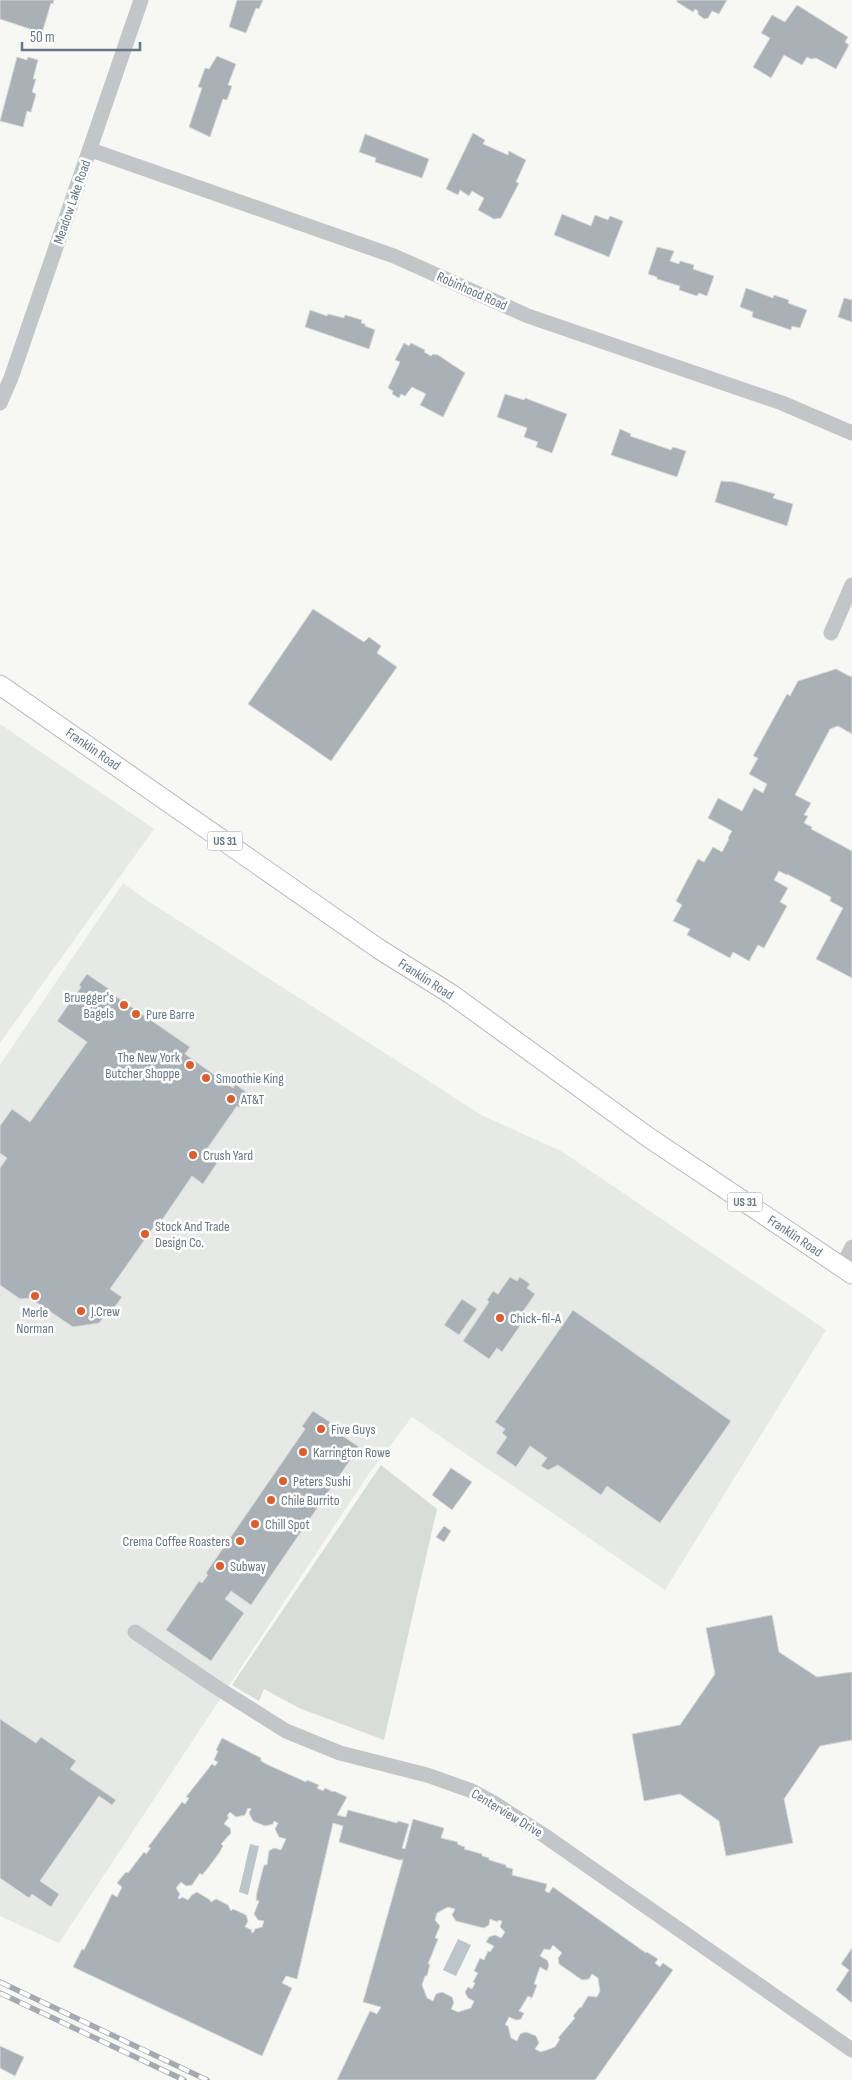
<svg xmlns="http://www.w3.org/2000/svg" width="852" height="2080" font-family="'Sofia Sans Condensed',sans-serif">
	<style>
		.built { fill: #e7e9e7 }
		.green { fill: #d8ded5 }
		.water { fill: #bcc6ca }
		.building { fill: #a9b1b6; stroke: #d8d8d6; fill-rule: evenodd }
		.lines { fill: none; stroke-linecap: round; stroke-linejoin: round }
		.major-casing { stroke: #b5b9bd; stroke-width: 21 }
		.minor { stroke: #c2c6c9; stroke-width: 15 }
		.major { stroke: #fff; stroke-width: 19 }
		.rail-casing { stroke: #a5aab0; stroke-width: 5.5 }
		.rail { stroke: #fff; stroke-width: 4; stroke-dasharray: 11; stroke-linecap: butt }
		.poi-dot { fill: #dc5d2e; stroke: #fff; stroke-width: 2 }
		.labels { text-anchor: middle; dominant-baseline: central; stroke-width: 5; stroke-linejoin: round; paint-order: stroke }
		.shield { fill: #fff; stroke: #959fa9; stroke-width: 1 }
		.shield-label { font-size: 12px; font-weight: bold; fill: #677684 }
		.street-label { font-size: 14px; fill: #677684; stroke: #fff }
		.poi-label { font-size: 14px; fill: #677684; stroke: #fff; text-anchor: start }
	</style>
	<rect width="100%" height="100%" fill="#f7f7f4"/>
	<path class="built" d="M0,724L154,829L0,1043Z
		M123,883L148,901L483,1116L561,1151L826,1330L665,1590L412,1417L370,1472L59,1943L0,1916V1065Z"/>
	<path class="green" d="M381,1465L437,1509L384,1740L299,1708L264,1689L259,1701L232,1685Z"/>
	<path class="water" d="M250,1844L259,1846L248,1895L239,1892Z
		M458,1939L471,1945L456,1976L443,1970Z"/>
	<path class="building" d="M0,0H54L53,4L51,3L42,33L0,19Z
		M237,0H263L259,9L256,8L246,33L229,27Z
		M677,0H727L719,14L712,11L708,18L704,19L698,14V11L695,9L693,12L677,2Z
		M797,5L848,37L845,42L849,45L836,69L816,58L811,59L807,57L802,65L784,55L771,78L753,67L770,38L761,33L772,15L785,22Z
		M217,56L236,64L228,85L232,86L227,100L223,99L210,137L189,127L202,88L198,87L205,68L209,69Z
		M17,57L27,60L28,57L38,60L33,79H36L32,92L36,94L31,112L27,111L23,127L0,121Z
		M473,133L485,140L483,144L508,155L509,151L526,160L516,182L519,183L501,218L494,219L478,210L484,198L472,191L469,196L460,190L458,195L446,189Z
		M365,134L429,159L422,178L375,162L376,158L359,152Z
		M562,214L591,226L595,215L608,220L610,216L623,221L609,257L554,235Z
		M657,247L674,251L670,261L679,264L680,261L694,265L693,269L714,276L707,296L699,293L697,296L679,290L680,286L657,279V277L648,274Z
		M746,288L773,298L774,295L789,300L788,303L807,310L800,328L792,326L791,330L752,317L753,312L740,307Z
		M844,298L852,300V322L838,317Z
		M310,310L327,316L328,314L344,318L345,315L362,320L361,323L365,324V326L375,330L369,349L305,327Z
		M404,343L409,346L411,343L425,350L424,352L431,356L433,354L438,355L465,373L443,417L420,405L426,394L412,387L405,396L401,394L399,398L392,394L393,391L388,388L400,362L395,360Z
		M505,394L524,400L525,398L567,414L552,453L536,447L538,442L524,437L527,428L497,417Z
		M620,429L631,434L630,436L671,450L673,447L686,451L677,477L611,455Z
		M721,481L734,482L775,494L773,498L793,504L787,526L715,502Z
		M313,609L364,642L369,637L381,646L377,653L397,667L331,761L248,704Z
		M836,669L851,677L852,675V734L838,726L830,729L795,795L811,803L804,815L808,816L804,823L812,827L811,829L852,851V978L816,959L843,908L830,901L831,897L787,874V875L779,871L774,880L788,888L780,902L787,906L764,948L758,945L749,961L733,952L730,958L687,935L690,929L673,921L682,905L676,901L698,859L704,862L713,847L722,852L729,839L728,838L732,831L708,818L718,798L742,811L754,788L763,793L767,784L749,774L758,758L753,756L787,694L790,696L798,681Z
		M87,974L109,989L106,992L110,994L111,993L190,1047L185,1054L233,1088L235,1084L249,1094L239,1108L237,1106L204,1153L217,1163L203,1184L192,1176L162,1220L160,1218L110,1289L122,1297L109,1315L107,1313L99,1323L73,1327L30,1298L20,1299L0,1285V1168L7,1158L0,1153V1126L12,1109L30,1122L87,1042L57,1021L81,987L79,985Z
		M510,1277L517,1281L520,1277L530,1284L527,1288L535,1294L520,1316L524,1320L502,1352L497,1348L489,1359L463,1341L489,1302L487,1300L493,1291L498,1294Z
		M462,1299L477,1309L459,1335L444,1325Z
		M573,1310L731,1421L660,1523L607,1486L601,1495L558,1465L548,1470L541,1466L547,1458L530,1446L516,1467L496,1453L507,1437L502,1433L505,1429L495,1422Z
		M313,1411L330,1422L328,1426L359,1447L251,1605L231,1591L225,1599L244,1613L211,1661L166,1630L199,1581L202,1583L208,1575L206,1573L305,1429L302,1426Z
		M451,1468L472,1482L452,1510L432,1495Z
		M444,1526L451,1531L444,1542L436,1537Z
		M772,1615L779,1652L817,1677L852,1672V1740L820,1746L784,1799L793,1843L726,1856L719,1821L680,1794L644,1801L632,1734L680,1725L715,1674L706,1628Z
		M0,1719L36,1743L41,1737L76,1761L70,1769L116,1800L112,1805L99,1796L40,1881L59,1894L51,1907L32,1894L29,1898L0,1878Z
		M222,1738L261,1758V1761L266,1764L306,1782L307,1780L319,1785L317,1788L323,1791L325,1788L333,1792L334,1791L347,1797L337,1815L346,1817L348,1810L397,1823L398,1821L409,1824L402,1848L405,1849L413,1819L444,1828L441,1838L458,1842L457,1844L465,1847L464,1849L482,1854V1856L489,1858V1860L506,1865V1867L513,1869L512,1875L547,1884L545,1891L549,1893L553,1887L646,1953L647,1952L658,1959L655,1963L660,1967L663,1963L673,1970L595,2080H337L370,2011L377,2014L381,2007L363,2002L403,1860H399L339,1842L343,1826L333,1823L297,1979L286,1976L282,1983L292,1988L262,2056L73,1967L82,1949L84,1950L112,1894L117,1897L122,1887L117,1883L126,1872L128,1873L144,1852L146,1854L151,1848L148,1847L182,1802L185,1804L189,1798L186,1797L212,1764L215,1766L218,1762L214,1760L218,1751L216,1750ZM248,1808L251,1809L249,1813L253,1821L265,1826L273,1824L274,1821L278,1823L275,1829L279,1837L286,1839L281,1850L274,1848L269,1851L267,1865H264L257,1892L256,1900L259,1901L254,1914L258,1920L264,1921L262,1927L255,1929L253,1933L251,1932L252,1930L245,1927L248,1921L246,1915L233,1909L231,1911L228,1905L216,1899L211,1902L210,1900L197,1892L192,1895L188,1900L182,1897L180,1899L178,1898L180,1894L176,1888L181,1882L186,1886L192,1885L200,1873L202,1875L208,1868L219,1853L223,1846L221,1844L231,1833L230,1828L224,1824L229,1817L227,1816L230,1812L236,1817L245,1815ZM448,1907L455,1909L452,1915L456,1921L484,1928L489,1925L490,1919L498,1922V1920L502,1921L500,1927L505,1932L501,1938L495,1935L489,1937L486,1942L494,1946L490,1952L488,1951L484,1960L480,1958L474,1971L478,1973L473,1982L475,1983L472,1989L468,1987L465,1992L468,1998L474,2001L471,2008L458,2012L451,2009L454,2003L452,1997L442,1992L436,1994L433,2001L427,1998L422,1985L425,1976H427L430,1964H428L438,1939L435,1938L440,1926L435,1920L437,1913ZM553,1945L562,1953L558,1958L559,1964L582,1980L589,1979L592,1974L598,1978L600,1991L597,1997L588,1996L581,2008L580,2007L573,2016L575,2018L558,2038L560,2039L555,2047L541,2052L535,2049L539,2043L536,2036L526,2032L520,2034L517,2041L511,2038L508,2026L505,2025L509,2017L516,2020L521,2019L524,2013L519,2011L528,1996L532,1998L537,1985L534,1984L540,1967L547,1971L549,1965L547,1960L540,1956L544,1949L550,1950Z
		M852,1948V2003L836,1990L849,1970L841,1964Z
		M0,2046L24,2057L15,2076L0,2068Z"/>
	<g class="lines">
		<g class="major-casing">
			<path id="major" d="M0,685L379,949L451,994L648,1137L852,1274"/>
		</g>
		<path class="minor" d="M91,150L394,256L528,316L782,403L852,433
			M0,403L11,378L141,0
			M831,633L852,585
			M842,1267L852,1247
			M135,1632L216,1687L286,1731L340,1753L427,1775L472,1791L494,1803L545,1836L852,2050"/>
		<use href="#major" class="major"/>
		<g class="rail-casing">
			<path id="rail" d="M0,1982L207,2080
				M0,1993L184,2080"/>
		</g>
		<use href="#rail" class="rail"/>
	</g>
	<g class="poi-dot">
		<circle cx="124" cy="1005" r="5"/>
		<circle cx="136" cy="1014" r="5"/>
		<circle cx="190" cy="1065" r="5"/>
		<circle cx="206" cy="1078" r="5"/>
		<circle cx="231" cy="1099" r="5"/>
		<circle cx="193" cy="1155" r="5"/>
		<circle cx="145" cy="1234" r="5"/>
		<circle cx="35" cy="1296" r="5"/>
		<circle cx="81" cy="1311" r="5"/>
		<circle cx="500" cy="1318" r="5"/>
		<circle cx="321" cy="1429" r="5"/>
		<circle cx="303" cy="1452" r="5"/>
		<circle cx="283" cy="1481" r="5"/>
		<circle cx="271" cy="1500" r="5"/>
		<circle cx="255" cy="1524" r="5"/>
		<circle cx="240" cy="1541" r="5"/>
		<circle cx="220" cy="1566" r="5"/>
	</g>
	<g class="labels">
		<g class="shield">
			<rect x="207.5" y="831.5" width="35" height="19" rx="4"/>
			<rect x="727.5" y="1192.5" width="35" height="19" rx="4"/>
		</g>
		<g class="shield-label">
			<text x="225" y="841">US 31</text>
			<text x="745" y="1202">US 31</text>
		</g>
		<g class="street-label">
			<text transform="translate(72 202) rotate(-71)">Meadow Lake Road</text>
			<text transform="translate(472 291) rotate(24)">Robinhood Road</text>
			<text transform="translate(93 749) rotate(35)">Franklin Road</text>
			<text transform="translate(426 979) rotate(33)">Franklin Road</text>
			<text transform="translate(795 1236) rotate(34)">Franklin Road</text>
			<text transform="translate(507 1813) rotate(31)">Centerview Drive</text>
		</g>
		<g class="poi-label">
			<text x="114" y="997" text-anchor="end">Bruegger's<tspan x="114" dy="16">Bagels</tspan></text>
			<text x="146" y="1014">Pure Barre</text>
			<text x="180" y="1057" text-anchor="end">The New York<tspan x="180" dy="16">Butcher Shoppe</tspan></text>
			<text x="216" y="1078">Smoothie King</text>
			<text x="241" y="1099">AT&amp;T</text>
			<text x="203" y="1155">Crush Yard</text>
			<text x="155" y="1226">Stock And Trade<tspan x="155" dy="16">Design Co.</tspan></text>
			<text x="91" y="1311">J.Crew</text>
			<text x="35" y="1312" text-anchor="middle">Merle<tspan x="35" dy="16">Norman</tspan></text>
			<text x="510" y="1318">Chick-fil-A</text>
			<text x="331" y="1429">Five Guys</text>
			<text x="313" y="1452">Karrington Rowe</text>
			<text x="293" y="1481">Peters Sushi</text>
			<text x="281" y="1500">Chile Burrito</text>
			<text x="265" y="1524">Chill Spot</text>
			<text x="230" y="1541" text-anchor="end">Crema Coffee Roasters</text>
			<text x="230" y="1566">Subway</text>
		</g>
	</g>
	<path d="M22 42v8h118v-8" fill="none" stroke="#677684" stroke-width="2.5"/>
	<text x="30" y="42" font-size="15" fill="#677684" stroke="#ffffff" stroke-width="4" paint-order="stroke">50 m</text>
</svg>
